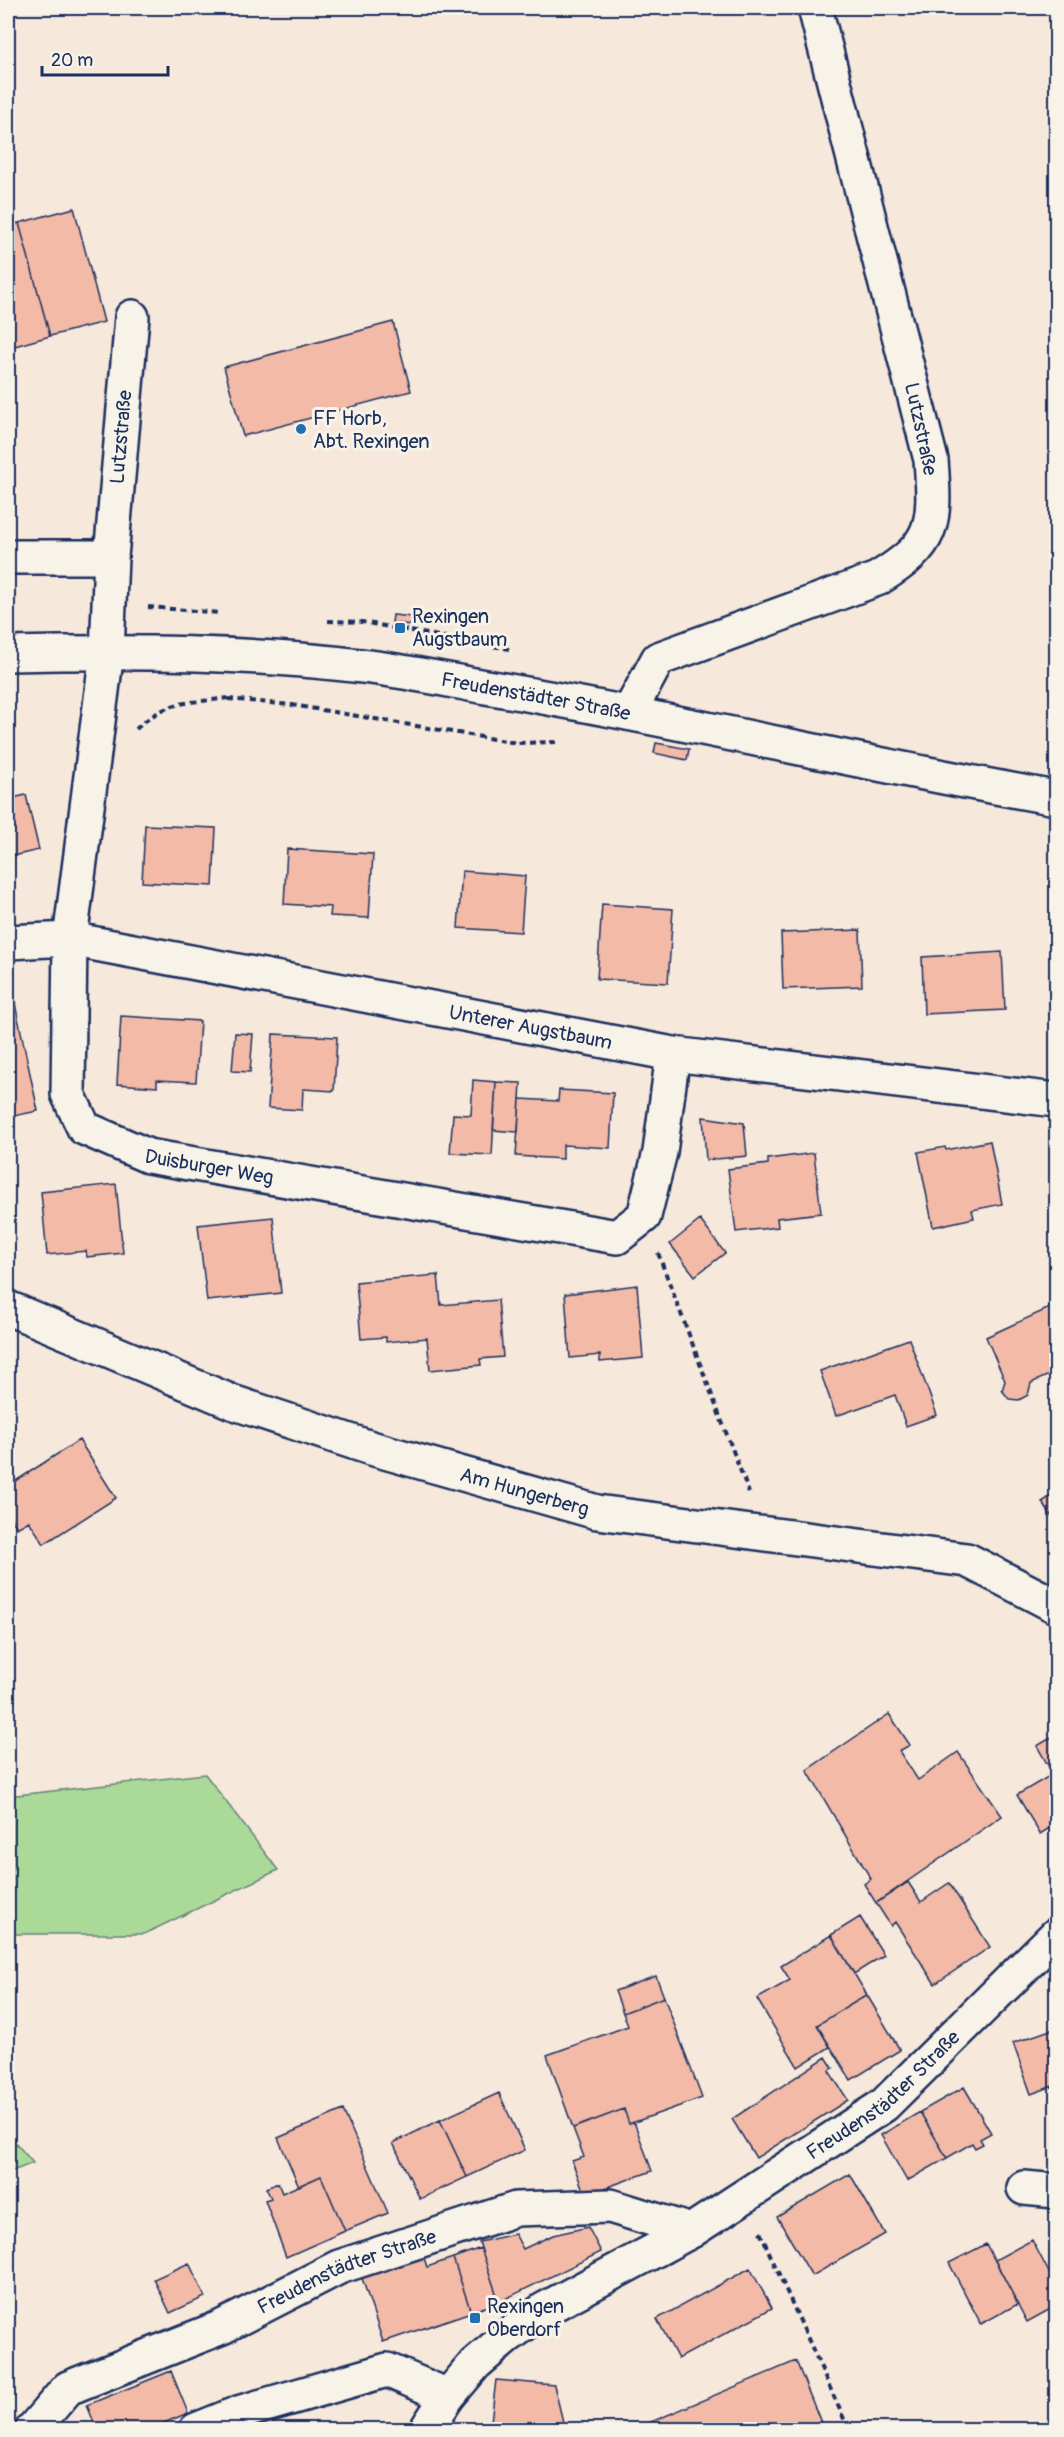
<svg xmlns="http://www.w3.org/2000/svg" width="1064" height="2437" font-family="Pangolin,sans-serif">
	<style>
		.green { fill: #abd998; stroke: #63847b; stroke-width: 1.5 }
		.building { fill: #f2baa7; stroke: #1b2f5e; stroke-width: 1.5 }
		.lines { fill: none; stroke-linecap: round; stroke-linejoin: round }
		.street-casing { stroke: #1b2f5e; stroke-width: 38 }
		.secondary-casing { stroke: #1b2f5e; stroke-width: 38 }
		.path { stroke: #1b2f5e; stroke-width: 4; stroke-dasharray: 6 4.5; stroke-linecap: butt }
		.street { stroke: #f7f3e8; stroke-width: 33 }
		.secondary { stroke: #f7f3e8; stroke-width: 33 }
		.poi-dot { fill: #1f6fb2; stroke: #f7f3e8; stroke-width: 2 }
		.labels { text-anchor: middle; dominant-baseline: central; stroke-width: 6; stroke-linejoin: round; paint-order: stroke }
		.poi-label { font-size: 20px; fill: #1b2f5e; stroke: #f7f3e8; text-anchor: start }
		.street-label { font-size: 20px; fill: #1b2f5e; stroke: #f7f3e8 }
	</style>
	<rect width="100%" height="100%" fill="#f6e8db"/>
	<filter id="ink" filterUnits="userSpaceOnUse"><feTurbulence type="fractalNoise" baseFrequency=".0167" numOctaves="2"/><feDisplacementMap in="SourceGraphic" scale="12" xChannelSelector="R" yChannelSelector="G"/><feConvolveMatrix kernelMatrix="1 2 1 2 8 2 1 2 1" color-interpolation-filters="sRGB"/></filter>
	<g filter="url(#ink)">
		<path class="green" d="M205,1774L278,1870L144,1934H8V1796Z
			M8,2134L33,2163L8,2173Z"/>
		<path class="building" d="M74,208L104,322L50,336L19,223Z
			M19,223L50,336L8,348V226Z
			M393,322L411,391L243,436L224,367Z
			M393,615L422,618L421,626L392,623Z
			M656,743L689,749L687,760L654,753Z
			M26,795L39,850L8,857V799Z
			M145,825L216,828L213,886L142,882Z
			M287,849L373,854L369,918L330,916L331,907L284,904Z
			M462,871L525,876L521,932L458,928Z
			M602,904L673,909L668,983L597,979Z
			M860,930L862,986L783,989L781,933Z
			M1002,952L1005,1010L924,1014L922,957Z
			M14,999L38,1111L8,1117V1001Z
			M121,1016L200,1021L196,1082L157,1080V1087L117,1084Z
			M235,1033L253,1034L250,1072L232,1071Z
			M273,1034L337,1037L334,1091L303,1089L302,1110L268,1108Z
			M473,1080L496,1082L492,1155L450,1153L453,1114L471,1115Z
			M496,1082L521,1083L518,1132L493,1130Z
			M559,1090L613,1093L610,1148L563,1145V1159L516,1156L520,1099L558,1101Z
			M703,1117L744,1123L747,1156L706,1160Z
			M990,1141L1002,1204L972,1210L974,1218L933,1227L918,1152L945,1147L946,1150Z
			M814,1153L821,1213L777,1218L778,1227L736,1232L728,1169L768,1164V1159Z
			M116,1184L123,1253L87,1257L86,1251L47,1255L41,1192Z
			M273,1217L281,1293L207,1301L198,1225Z
			M700,1220L725,1253L695,1276L670,1244Z
			M438,1275L441,1305L498,1300L503,1357L480,1359L481,1365L430,1370L427,1338L386,1342V1337L361,1339L356,1282Z
			M637,1285L643,1358L600,1362V1355L570,1358L565,1294Z
			M1056,1305V1372L1031,1383L1028,1395L1019,1400L1009,1399L1002,1390L1005,1381L986,1337Z
			M909,1339L937,1415L906,1426L895,1395L836,1416L820,1371Z
			M79,1440L116,1498L44,1544L29,1521L17,1528L8,1513V1486Z
			M1056,1493V1523L1042,1502Z
			M889,1714L910,1745L899,1751L918,1780L958,1752L1002,1816L876,1903L864,1884L871,1879L807,1770Z
			M1056,1735V1824L1040,1834L1017,1795L1053,1774L1037,1746Z
			M908,1882L921,1902L949,1883L990,1947L935,1984L895,1922L891,1926L876,1903Z
			M860,1917L884,1955L854,1974L831,1935Z
			M831,1935L867,1995L817,2025L830,2047L798,2067L757,1999L790,1980L781,1966Z
			M656,1976L664,1997L623,2013L615,1991Z
			M867,1995L900,2050L851,2080L817,2025Z
			M664,1997L702,2098L629,2124L624,2109L573,2128L547,2055L628,2026L623,2013Z
			M1056,2028V2096L1053,2086L1031,2094L1013,2043Z
			M826,2057L833,2068L829,2071L848,2100L756,2158L732,2119Z
			M964,2087L991,2133L980,2139L983,2144L975,2148L972,2143L947,2158L920,2112Z
			M499,2093L525,2150L467,2177L440,2120Z
			M624,2109L629,2124L634,2122L652,2171L585,2195L572,2161L584,2157L573,2128Z
			M343,2110L388,2213L345,2231L321,2176L299,2186L278,2138Z
			M920,2112L947,2158L907,2181L881,2135Z
			M440,2120L467,2177L420,2199L393,2143Z
			M850,2174L885,2234L812,2276L777,2217Z
			M321,2176L345,2231L286,2257L265,2200L271,2198L266,2188L278,2183L282,2193Z
			M588,2227L601,2252L499,2302L479,2242L515,2234L523,2249L553,2235Z
			M1032,2240L1056,2286V2306L1027,2322L995,2260Z
			M986,2244L1018,2304L981,2324L949,2263Z
			M481,2248L499,2302L471,2312L453,2258Z
			M423,2255L427,2267L453,2258L471,2312L383,2342L361,2275Z
			M189,2263L205,2297L170,2313L154,2279Z
			M750,2268L772,2308L678,2359L657,2319Z
			M796,2361L824,2430H632Z
			M171,2371L188,2413L147,2430H97L87,2405Z
			M496,2380L554,2385L565,2430H490Z
			M1056,2416V2430H1031Z"/>
		<g class="lines">
			<g class="street-casing">
				<g id="street">
					<path id="s1" d="M132,317L111,557L107,652L70,939L68,1094L84,1128L148,1156L617,1237L644,1216L660,1152L673,1054"/>
					<path d="M8,557H111"/>
					<path d="M629,713L658,659L877,579C935,544 936,525 931,460L815,8"/>
					<path id="s2" d="M8,942L70,939L673,1054L1056,1100"/>
					<path id="s3" d="M8,1308L232,1402L371,1448L597,1512L967,1560L1056,1606"/>
					<path d="M1024,2188L1056,2191"/>
					<path id="s4" d="M32,2430L68,2388L222,2327L339,2267L516,2209L610,2206L691,2231"/>
					<path d="M196,2430L238,2413L387,2370L448,2396"/>
				</g>
			</g>
			<g class="secondary-casing">
				<g id="secondary">
					<path id="s5" d="M8,654C128,651 250,652 370,667C409,672 447,680 486,687C677,719 865,765 1056,798"/>
					<path id="s6" d="M426,2430L448,2396L475,2364L509,2335L545,2309L691,2231L884,2105L1056,1935"/>
				</g>
			</g>
			<path class="path" d="M148,607L221,613
				M328,621L362,622L509,649
				M228,699L292,705L517,743L559,742
				M136,729C170,698 187,704 228,698
				M658,1253L749,1493
				M760,2232L849,2430"/>
			<use href="#street" class="street"/>
			<use href="#secondary" class="secondary"/>
		</g>
	</g>
	<g class="poi-dot">
		<circle cx="301" cy="429" r="6"/>
		<rect x="394" y="622" width="12" height="12" rx="3"/>
		<rect x="469" y="2312" width="12" height="12" rx="3"/>
	</g>
	<g class="labels">
		<g class="poi-label">
			<text x="313" y="418">FF Horb,<tspan x="313" dy="23">Abt. Rexingen</tspan></text>
			<text x="412" y="616">Rexingen<tspan x="412" dy="23">Augstbaum</tspan></text>
			<text x="487" y="2306">Rexingen<tspan x="487" dy="23">Oberdorf</tspan></text>
		</g>
		<g class="street-label">
			<text transform="translate(921 429) rotate(78)">Lutzstraße</text>
			<text transform="translate(121 437) rotate(-85)">Lutzstraße</text>
			<text stroke="none"><textPath href="#s5" startOffset="531">Freudenstädter Straße</textPath></text>
			<text stroke="none"><textPath href="#s2" startOffset="531">Unterer Augstbaum</textPath></text>
			<text stroke="none"><textPath href="#s1" startOffset="950">Duisburger Weg</textPath></text>
			<text stroke="none"><textPath href="#s3" startOffset="549">Am Hungerberg</textPath></text>
			<text stroke="none"><textPath href="#s6" startOffset="573">Freudenstädter Straße</textPath></text>
			<text stroke="none"><textPath href="#s4" startOffset="358">Freudenstädter Straße</textPath></text>
		</g>
	</g>
	<rect width="1064" height="2437" fill="none" stroke="#f7f3e8" stroke-width="30"/>
	<rect x="15" y="15" width="1034" height="2407" fill="none" stroke="#1b2f5e" stroke-width="2" filter="url(#ink)"/>
	<path d="M42 66v9h126v-9" fill="none" stroke="#1b2f5e" stroke-width="3"/>
	<text x="51" y="66" font-size="18" fill="#1b2f5e" stroke="#f7f3e8" stroke-width="4.5" paint-order="stroke">20 m</text>
</svg>
